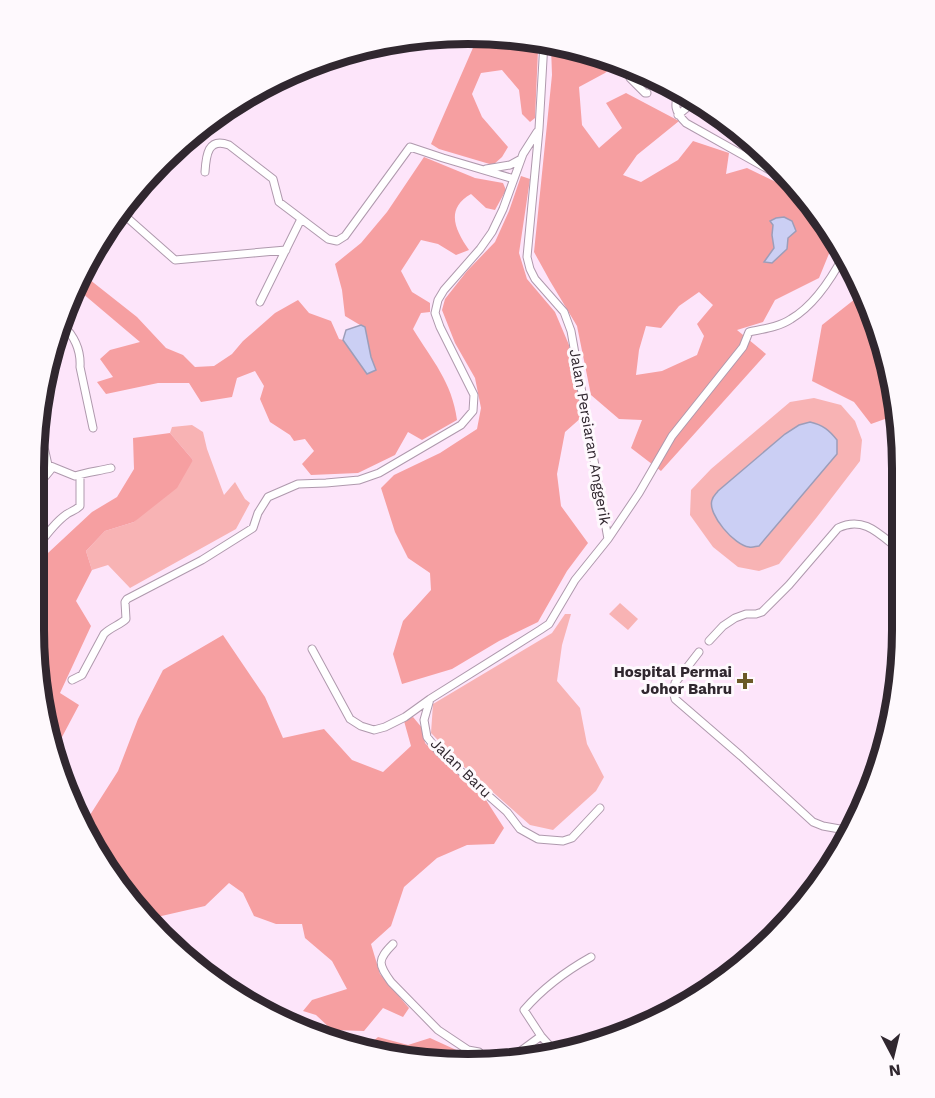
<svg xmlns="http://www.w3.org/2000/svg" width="935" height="1098" font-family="'Work Sans',sans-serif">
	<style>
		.green { fill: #f8b3b4; fill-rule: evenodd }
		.forest { fill: #f69fa1; fill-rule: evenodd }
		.water { fill: #cbcff4; stroke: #9c9db9; stroke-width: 1.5 }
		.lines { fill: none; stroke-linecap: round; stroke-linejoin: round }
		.minor-casing { stroke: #af99ad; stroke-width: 9 }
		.minor { stroke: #fff; stroke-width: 7 }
		.poi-dot { fill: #6b5a28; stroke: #fef9fd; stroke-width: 2 }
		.labels { text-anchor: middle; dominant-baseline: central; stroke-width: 6; stroke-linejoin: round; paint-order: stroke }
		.street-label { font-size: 15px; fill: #30272f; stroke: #fef9fd }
		.poi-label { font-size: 15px; font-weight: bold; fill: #30272f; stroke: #fef9fd; text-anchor: end }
		.rim { fill: none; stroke: #30272f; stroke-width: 8 }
	</style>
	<rect width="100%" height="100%" fill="#fde5fa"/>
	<path class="green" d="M814,398L841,405L855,421L862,440L860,461L817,517L779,564L759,571L738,567L713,547L690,515L691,490L711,469L790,402ZM785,434L837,454L811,483L712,499L718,491Z
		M192,425L203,432L207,449L224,495L235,482L245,499L250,503L236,529L130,588L108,565L92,570L86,551L105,531L134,522L193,460L170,433L172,427Z
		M620,603L638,619L628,630L609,614Z
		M565,614H571L562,645L557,681L580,708L587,744L604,777L596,791L553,830L530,825L462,765L431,733L433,704L552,633Z"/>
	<path class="forest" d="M479,34H496L518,38L538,50L535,118L530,122L522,114L519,90L502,70L481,73L472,94L482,117L508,147L502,157L493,165L439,149L431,144Z
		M553,43L580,48L617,62L605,73L579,87L582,125L599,148L622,128L606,103L626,93L679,121L637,155L623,175L641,182L678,160L693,141L729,153L726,174L747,168L805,196L835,239L819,278L775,300L763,322L737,330L766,354L661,471L631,448L642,420L619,419L591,395L577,326L550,281L534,252L552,75L551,47ZM699,292L713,305L697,324L704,336L697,355L662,371L636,375L639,350L646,326L661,328L679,306Z
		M424,157L475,178L503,183L506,190L495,210L486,208L471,194C445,209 455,230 469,250L456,255L438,244L421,240L401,271L412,292L430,303V312L421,313L413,329C432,360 452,382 457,420L422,440L408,432L395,455L358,473L311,475L302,464L314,451L305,439L294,441L290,435L270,422L260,399L264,386L255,371L237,378L232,397L201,402L189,383H158L106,394L97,382L113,377L100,359L110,350L140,342L75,287L80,272L137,317L166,348L183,355L195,367L214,366L232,354L243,341L275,313L298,300L309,313L331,321L339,339L343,340L367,374L376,370L371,357L365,328L345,316L342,290L335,264L361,243L387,212Z
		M521,176L530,179L519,253L527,279L555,312L569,345L582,417L565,432L557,474L561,506L588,543L567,571L538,622L499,641L452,669L402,684L393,654L403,621L431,590L430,573L408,558L395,532L381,488L394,475L440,453L477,429L481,408L475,378L455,343L442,310L445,299L467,271L495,242L509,211Z
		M860,286L879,328L896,415L871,424L854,402L812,381L822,325L855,299Z
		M170,433L193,460L177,488L134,522L105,531L86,551L92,570L76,601L91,626L60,693L79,705L54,752L53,757L48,743L33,630L34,566L92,512L117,497L134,469L133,438Z
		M223,635L265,697L283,738L324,729L352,760L383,772L411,746L404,721L413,717L423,729L425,743L443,761L486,800L504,828L494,844L467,845L437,858L404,887L391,926L371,944L380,974L409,1008L403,1017L383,1008L364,1031L332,1030L316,1015L303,1011L312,1000L347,989L332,961L305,938L302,924H276L254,916L243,893L229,883L205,906L144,920L141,917L78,822L90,815L118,771L138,719L163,670Z
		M378,1037L408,1045L430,1038L465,1054L472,1061H410L364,1049Z"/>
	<path class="water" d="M784,217L792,221L796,231L788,238L787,249L772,263L764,262L774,248L772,235L773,225L770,221L776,218Z
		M361,325L365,327L371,357L376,370L367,374L343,340L346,330Z
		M810,422C823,425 829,430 837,440V454L759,546C756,546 753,548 749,547C735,546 707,514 712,500C713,496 716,494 718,491L785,434L799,425Z"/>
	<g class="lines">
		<g class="minor-casing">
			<path id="minor" d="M632,67L630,78L645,93H647
				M679,90C674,105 674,111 686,123L798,186
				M678,115L696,100
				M486,169L510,165L521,159
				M205,172C206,155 208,137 229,145L273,179L279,202L328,239L337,241L345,236L410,147L443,158L514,179
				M123,202L125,208L123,214L175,260L286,250
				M103,237L104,234L123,214
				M260,302L301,219
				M63,325C75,337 81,351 80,367L93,428
				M37,416L48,465
				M36,468L48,465L75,476C87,472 99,471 111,468
				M35,489L53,467
				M608,539L639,493L672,436L743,347L749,332C763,329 779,327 791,319C815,305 832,278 845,253
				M34,551C44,538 54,523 67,514C72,511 76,510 80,506V475
				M709,641L723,626L735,618L746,614H756L762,612L789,585L838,528C865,515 881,536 902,552
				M312,649L350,719L361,726L374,730L385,727L405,717L430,699L540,630L549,624L575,580L608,539L571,331L564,312L535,279L530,269L527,257L539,129L544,42
				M699,652L675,683L673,691L675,699L741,756L813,822L823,826L851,831
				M72,680L82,675L104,634C111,627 120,625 126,619L125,602L127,599L202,560L253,528L258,513L268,497L298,484L326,483L359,480L379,473L461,425L473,411L474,395L440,327L435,313L438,300L444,290L480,249L492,232L503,209L523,154L537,132
				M430,699L424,720L427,737L439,752L507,812L520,829L538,839L563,841L572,838L600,808
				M393,944C377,960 378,964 391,982L438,1030L468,1050L479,1052L486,1061
				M557,1054L541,1036L524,1010C543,988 566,971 591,957
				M507,1061L541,1036"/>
		</g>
		<use href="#minor" class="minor"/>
	</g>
	<path class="poi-dot" d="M742 672h6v6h6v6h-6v6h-6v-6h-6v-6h6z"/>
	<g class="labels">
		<g class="street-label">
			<text transform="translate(590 437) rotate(80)">Jalan Persiaran Anggerik</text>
			<text transform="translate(461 768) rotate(44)">Jalan Baru</text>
		</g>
		<g class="poi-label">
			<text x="732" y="672">Hospital Permai<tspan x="732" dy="17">Johor Bahru</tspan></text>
		</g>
	</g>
	<path d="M0 0H935V1098H0ZM468 44H468A424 424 0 0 1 892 468V630A424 424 0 0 1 468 1054H468A424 424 0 0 1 44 630V468A424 424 0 0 1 468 44Z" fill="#fef9fd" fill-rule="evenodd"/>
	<path class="rim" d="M468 44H468A424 424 0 0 1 892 468V630A424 424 0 0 1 468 1054H468A424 424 0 0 1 44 630V468A424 424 0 0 1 468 44Z"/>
	<g transform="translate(893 1056) rotate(173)" stroke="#fef9fd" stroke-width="4.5" paint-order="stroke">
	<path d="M0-4.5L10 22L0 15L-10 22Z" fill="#30272f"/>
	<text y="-9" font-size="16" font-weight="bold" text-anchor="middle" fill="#30272f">N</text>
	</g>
</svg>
